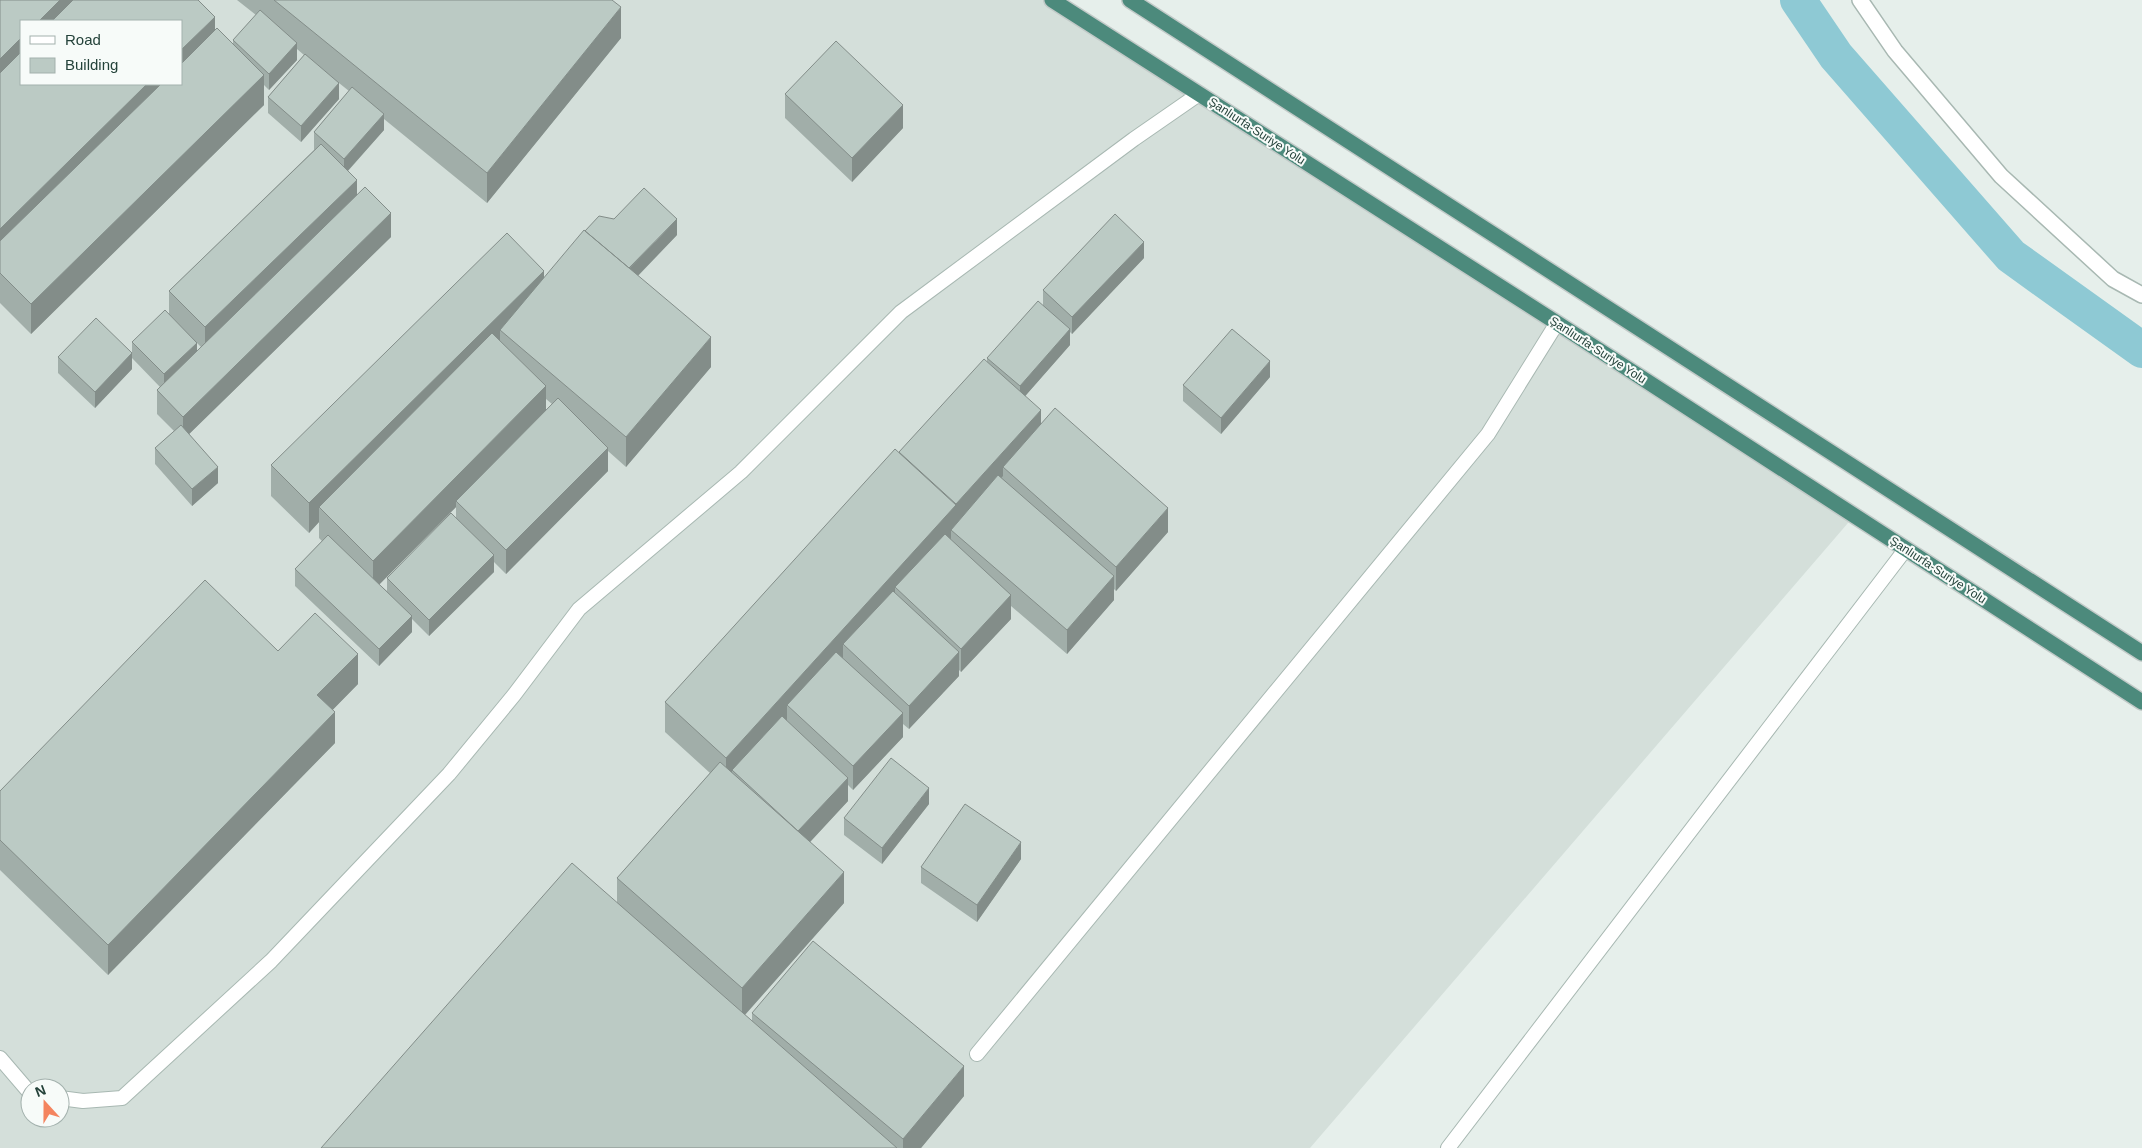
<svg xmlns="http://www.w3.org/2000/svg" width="2142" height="1148" font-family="Helvetica,sans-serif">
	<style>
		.built { fill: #d4dfda; fill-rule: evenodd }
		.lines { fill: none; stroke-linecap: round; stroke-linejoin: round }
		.canal { stroke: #8ec9d4; stroke-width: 36 }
		.service-casing { stroke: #a8b8b2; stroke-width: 16 }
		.minor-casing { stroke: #a8b8b2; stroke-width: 18 }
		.trunk-casing { stroke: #c2cac8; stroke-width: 18 }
		.service { stroke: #fff; stroke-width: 14 }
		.minor { stroke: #fff; stroke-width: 15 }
		.trunk { stroke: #4c8a7c; stroke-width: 15 }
		.wall { fill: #a1aea9; fill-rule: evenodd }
		.shaded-wall { fill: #838d89 }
		.building { fill: #bbcac4; stroke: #838d89 }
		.labels { text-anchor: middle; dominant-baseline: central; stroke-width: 4; stroke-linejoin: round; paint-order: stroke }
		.street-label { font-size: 12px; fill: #24423a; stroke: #f7fbf9 }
	</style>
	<rect width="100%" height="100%" fill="#e6efeb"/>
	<path class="built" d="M0,0H1051L1854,516L1310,1148H0ZM21,21H181V84H21ZM30,1088H60V1118H30Z"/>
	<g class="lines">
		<path class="canal" d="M1798,0L1836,56L2011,256L2142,350"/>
		<g class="service-casing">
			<path id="service" d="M977,1054L1488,434L1557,323
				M0,1058L30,1093
				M60,1098L83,1101L122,1098L271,961L449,774L514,695L579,609L741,472L901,312L1134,139L1199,94
				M1448,1148L1905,550"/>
		</g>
		<g class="minor-casing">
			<path id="minor" d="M1860,0L1895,51L2001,176L2113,279L2142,295"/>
		</g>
		<g class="trunk-casing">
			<path id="trunk" d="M1052,0L1557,323L2142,702
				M1130,0L2142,653"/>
		</g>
		<use href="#service" class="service"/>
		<use href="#minor" class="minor"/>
		<use href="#trunk" class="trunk"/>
	</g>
	<path class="wall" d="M0,0L215,31L233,44V40L256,15L237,0H612L621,38L487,203L384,119V130L348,171L357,195L391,237L189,434L218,483L192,506L155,464V448L174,431L157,414V390L160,387L132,358V369L95,408L58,373V357L132,353V342L169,314V291L314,150V132L349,91L339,83V99L301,142L268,113V97L304,55L297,49V60L269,90L264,85V105L31,334L0,303ZM197,343L201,347L197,352Z
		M785,94L903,128L852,182L785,118Z
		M677,235L638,276L711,367L626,467L608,451V471L506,574L494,562V572L429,636L412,619V632L379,666L295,586V569L322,541L319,538V522L309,533L271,496V465L544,278ZM546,399L552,404L546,410ZM456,507V518L387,578V591L379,584Z
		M1144,258L1072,334L1070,332V345L1025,396L1041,424L1168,532L1116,591L1114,589V600L1067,654L1011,606V619L961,672L959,670V676L909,729L903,724V737L853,790L848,785V801L810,842L844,903L745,1015L752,1021V1013L964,1096L921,1148H321L617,903V878L710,773L665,732V702L899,453L987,363V358L1043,306V290Z
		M1270,377L1221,434L1183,401V385Z
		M278,651L358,684L332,710L335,743L108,975L0,870V791Z
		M929,804L882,864L844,835V818Z
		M1021,859L977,922L921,883V867Z"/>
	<path class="shaded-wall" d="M60,0H91L69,21H39Z
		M621,7V38L487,203V173Z
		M215,17V47L181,80V50Z
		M21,38V69L0,90V59Z
		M297,43V60L269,90V74Z
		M264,75V105L31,334V304Z
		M339,83V99L301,142V126Z
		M147,84H178L0,259V229Z
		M903,105V128L852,182V158Z
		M384,114V130L344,175V159Z
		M357,180V204L205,351V327Z
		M391,213V237L183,440V417Z
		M677,219V235L626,288V272Z
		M1144,242V258L1072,334V317Z
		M544,271V301L500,330V344L319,507V522L309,533V503Z
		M1070,329V345L1020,402V386Z
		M711,337V367L626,467V437Z
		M197,343V359L164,391V374Z
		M132,353V369L95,408V392Z
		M1270,361V377L1221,434V418Z
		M546,386V416L456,501V507L373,591V561Z
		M1041,410V434L1003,467V476L956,528L951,530V540L895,587V601L843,644V659L787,705V720L737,775L732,770V781L726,788V758Z
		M608,448V471L506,574V550Z
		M218,467V483L192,506V489Z
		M1168,508V532L1116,591V567Z
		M494,555V572L429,636V620Z
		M1114,576V600L1067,654V630Z
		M1011,595V619L961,672V649Z
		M412,616V632L379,666V649Z
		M959,652V676L909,729V706Z
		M358,654V684L317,726V695Z
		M335,712V743L108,975V945Z
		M903,713V737L853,790V766Z
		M848,778V801L798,855V831Z
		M929,788V804L882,864V848Z
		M1021,842V859L977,922V905Z
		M844,872V903L742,1018V988Z
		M964,1066V1096L921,1148H903V1139Z"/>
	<path class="building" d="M0,0H60L39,21H21V38L0,59Z
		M73,0H198L215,17L181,50V21H52Z
		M274,0H612L621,7L487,173Z
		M260,10L297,43L269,74L233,40Z
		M217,28L264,75L31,304L0,273V241L161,84H181V64Z
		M836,41L903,105L852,158L785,94Z
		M21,52V84H147L0,229V73Z
		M305,54L339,83L301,126L268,97Z
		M352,87L384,114L344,159L314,132Z
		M321,144L357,180L205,327L169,291Z
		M365,187L391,213L183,417L157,390Z
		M644,188L677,219L629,268L585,231L599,216L614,219Z
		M1115,214L1144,242L1072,317L1043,290Z
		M584,230L711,337L626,437L500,330Z
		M507,233L544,271L309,503L271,465Z
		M1038,301L1070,329L1020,386L987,358Z
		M165,310L197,343L164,374L132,342Z
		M96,318L132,353L95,392L58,357Z
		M1232,329L1270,361L1221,418L1183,385Z
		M492,333L546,386L373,561L319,507Z
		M984,359L1041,410L956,504L899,452Z
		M558,398L608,448L506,550L456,501Z
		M1055,408L1168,508L1116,567L1003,467Z
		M181,425L218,467L192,489L155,448Z
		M895,449L956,505L726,758L665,702Z
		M998,475L1114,576L1067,630L951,530Z
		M451,513L494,555L429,620L387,578Z
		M945,534L1011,595L961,649L895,587Z
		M328,535L412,616L379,649L295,569Z
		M205,580L278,651L315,613L358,654L317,695L335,712L108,945L0,840V791Z
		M893,591L959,652L909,706L843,644Z
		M836,652L903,713L853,766L787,705Z
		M782,716L848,778L798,831L732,770Z
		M891,758L929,788L882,848L844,818Z
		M720,762L844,872L742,988L617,878Z
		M965,804L1021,842L977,905L921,867Z
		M572,863L897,1148H321Z
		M813,941L964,1066L903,1139L752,1013Z"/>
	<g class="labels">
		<g class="street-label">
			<text transform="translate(1257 131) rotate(33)">Şanlıurfa-Suriye Yolu</text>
			<text transform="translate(1598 350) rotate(33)">Şanlıurfa-Suriye Yolu</text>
			<text transform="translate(1938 570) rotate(33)">Şanlıurfa-Suriye Yolu</text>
		</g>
	</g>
	<rect x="20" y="20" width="162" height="65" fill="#f7fbf9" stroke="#a3b1ad"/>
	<rect x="30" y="36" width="25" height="8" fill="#ffffff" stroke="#a3b1ad"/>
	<text x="65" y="45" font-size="15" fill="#24423a">Road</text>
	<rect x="30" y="58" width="25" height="15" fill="#bbcac4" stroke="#a3b1ad"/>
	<text x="65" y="70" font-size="15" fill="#24423a">Building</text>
	<g transform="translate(45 1103) rotate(339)"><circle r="24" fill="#f7fbf9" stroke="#a3b1ad"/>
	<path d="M0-4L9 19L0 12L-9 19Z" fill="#f4845f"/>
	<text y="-8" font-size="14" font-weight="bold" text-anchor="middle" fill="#24423a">N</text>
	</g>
</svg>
